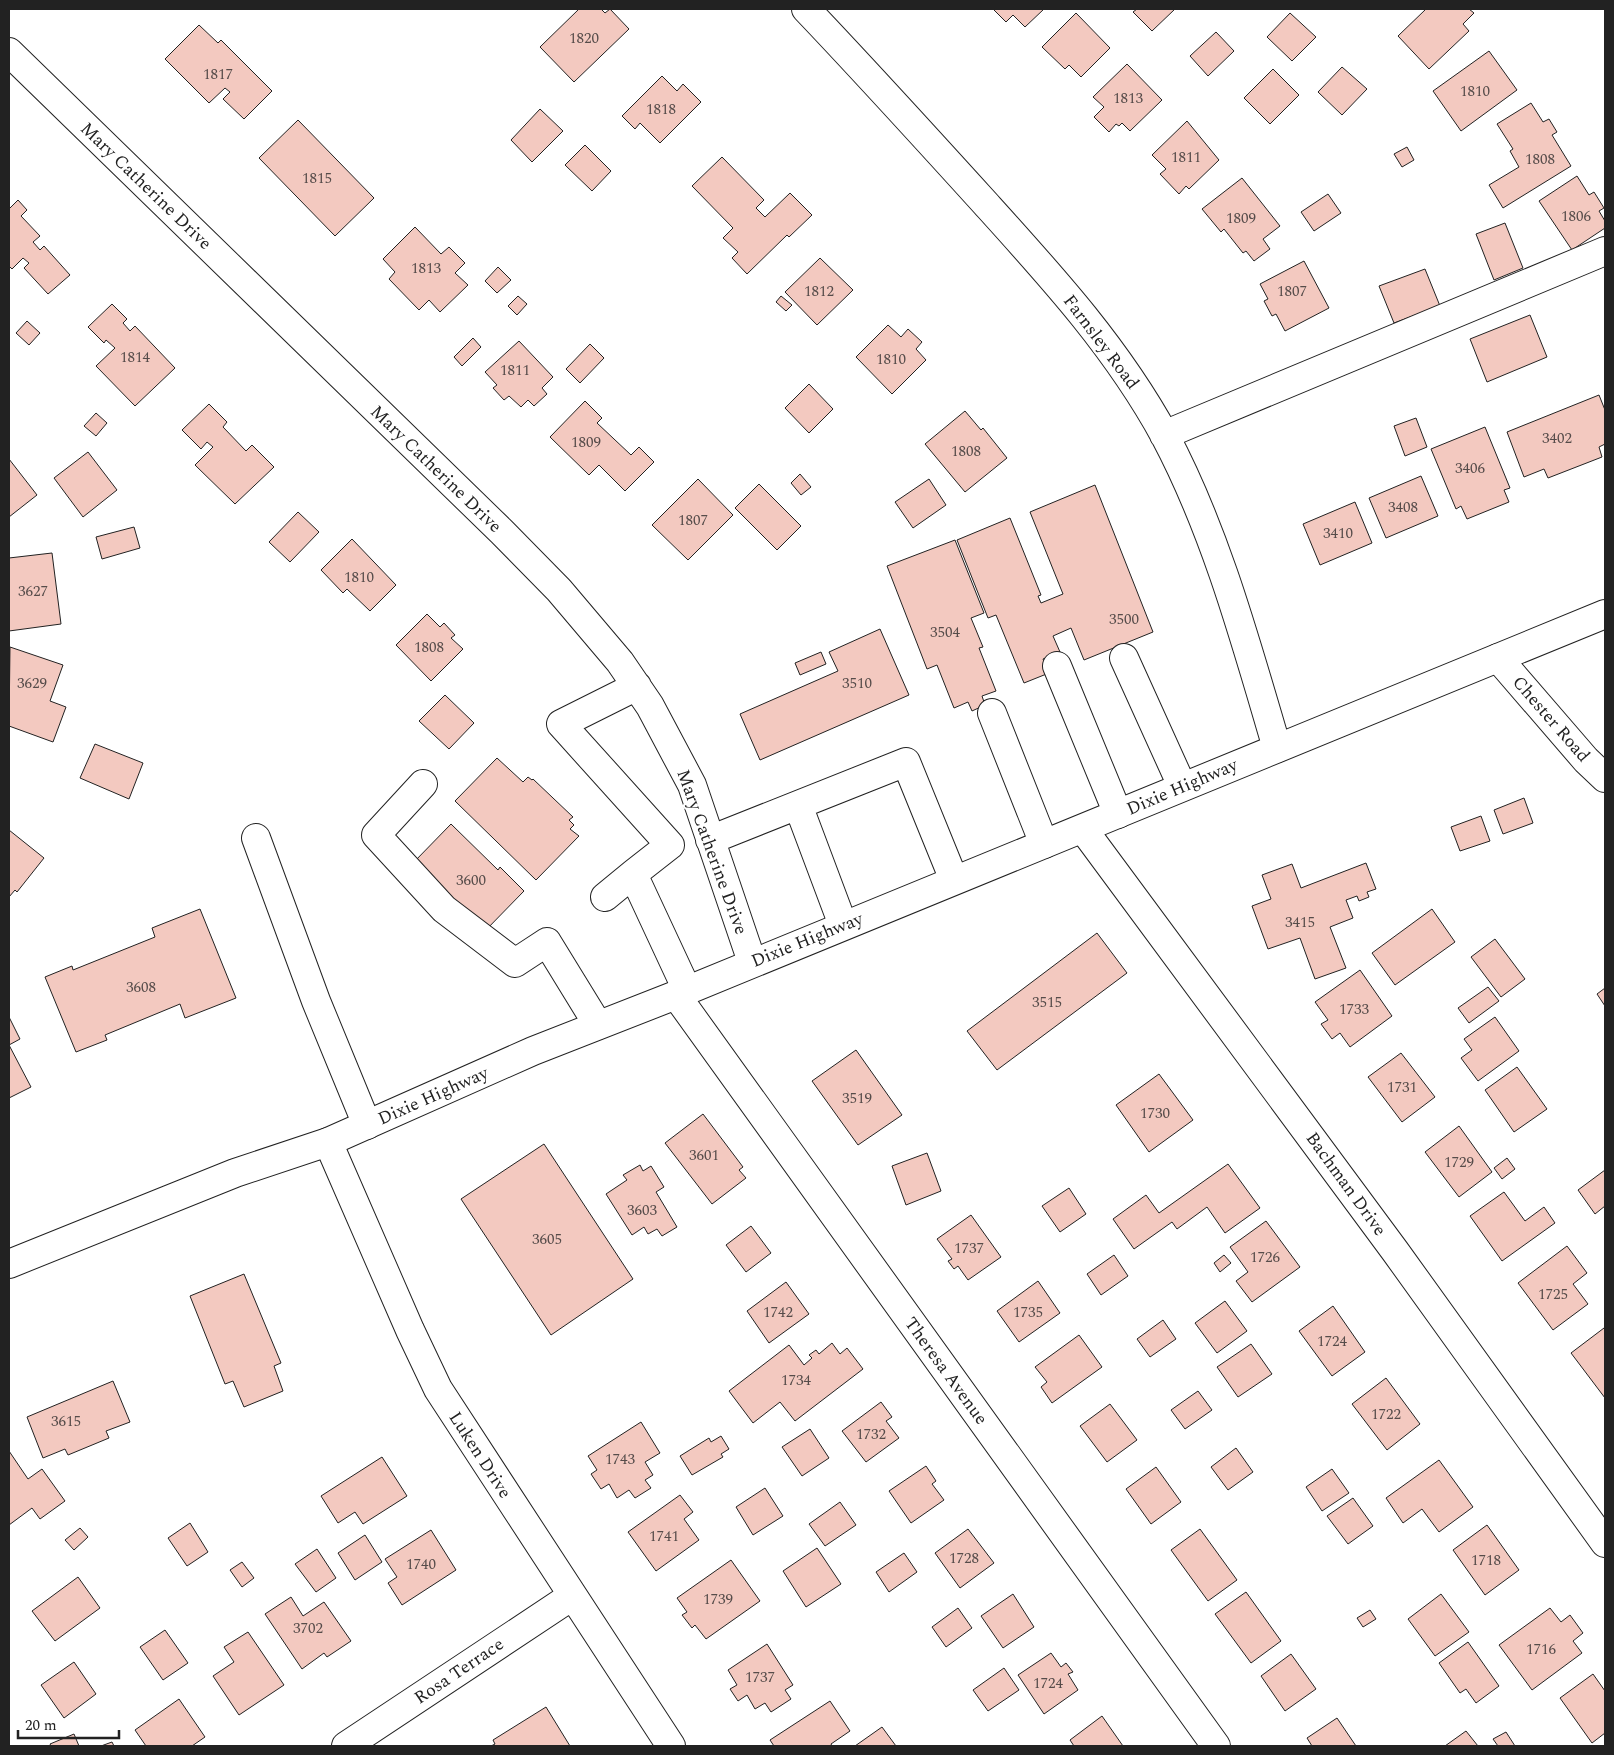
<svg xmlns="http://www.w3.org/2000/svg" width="1614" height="1755" font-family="Spectral,serif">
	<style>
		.building { fill: #f3c9c0; stroke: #222 }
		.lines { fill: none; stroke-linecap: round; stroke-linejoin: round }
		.minor-casing { stroke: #222; stroke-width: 30 }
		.major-casing { stroke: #222; stroke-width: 30 }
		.minor { stroke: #fff; stroke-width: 28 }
		.major { stroke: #fff; stroke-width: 28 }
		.labels { text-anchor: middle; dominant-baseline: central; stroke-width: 4; stroke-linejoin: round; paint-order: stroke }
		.number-label { font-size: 15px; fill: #564c4a }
		.street-label { font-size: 18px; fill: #222; stroke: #fff }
	</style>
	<rect width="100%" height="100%" fill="#fff"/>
	<path class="building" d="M579,9H601L605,13L610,9L629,29L574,82L540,47Z
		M993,9H1044L1025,27L1013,15L1006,22Z
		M1137,9H1175L1152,31L1133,12Z
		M1426,9H1469L1474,13L1463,24L1469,31L1429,69L1398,36Z
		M1076,13L1110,48L1081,77L1069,65L1065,69L1042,47Z
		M1290,13L1316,37L1292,61L1267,37Z
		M199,25L218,43L221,40L272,91L244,119L223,99L230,92L225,88L209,103L165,59Z
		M1216,32L1234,51L1208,76L1190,56Z
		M1489,51L1517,90L1461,131L1433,91Z
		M1127,64L1162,100L1130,131L1122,123L1119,126L1116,124L1109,132L1094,117L1104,107L1093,97Z
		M1342,67L1367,89L1342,115L1318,92Z
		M1273,69L1299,95L1270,124L1244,98Z
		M662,76L677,91L683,84L701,102L660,143L640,123L635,129L622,116Z
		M1531,103L1543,122L1549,119L1557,132L1552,135L1571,166L1503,208L1489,185L1519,167L1510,151L1513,149L1497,124Z
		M540,109L563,131L532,162L511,140Z
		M298,120L374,198L335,236L259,158Z
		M1187,121L1219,160L1189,189L1186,186L1179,194L1160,174L1166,169L1152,155Z
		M585,145L611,171L592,191L565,165Z
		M1407,147L1414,160L1402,167L1394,154Z
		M722,157L764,200L756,208L765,217L790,193L812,215L789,237L787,235L747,274L732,258L738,252L723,238L733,228L692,186Z
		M1577,176L1589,195L1594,192L1604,208L1599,211L1605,221V228L1572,250L1539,201Z
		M1242,178L1280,226L1263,239L1270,249L1254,261L1246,251L1243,253L1224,229L1221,232L1202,209Z
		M1328,194L1341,213L1314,231L1301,212Z
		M18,200L27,210L21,216L40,236L33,242L40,250L44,246L70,275L48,294L24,268L29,263L23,258L12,269L9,266V209Z
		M1505,223L1523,268L1494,280L1476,234Z
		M415,227L441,254L449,247L465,263L455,273L468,285L440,312L429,300L419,310L389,279L395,272L383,259Z
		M820,258L853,290L817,325L785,292Z
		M1304,261L1329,308L1285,331L1276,314L1272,316L1264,301L1268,299L1260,284Z
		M498,267L511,280L497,293L485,281Z
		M1425,269L1440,306L1394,323L1379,286Z
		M518,296L527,304L517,315L508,306Z
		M781,296L792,305L786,311L776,302Z
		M112,304L127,319L123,323L130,331L135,326L175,368L135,406L96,366L115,348L106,340L104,343L88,327Z
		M1530,315L1547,357L1487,382L1470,339Z
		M27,321L40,333L29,345L16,333Z
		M888,325L901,337L908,329L922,342L916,349L926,360L892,394L856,357Z
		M473,338L481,347L462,366L454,357Z
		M519,341L553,377L542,388L547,394L534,406L528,400L521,407L509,396L504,400L493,388L497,385L485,372Z
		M590,344L604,358L580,383L566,369Z
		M809,384L833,409L809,433L785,408Z
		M1599,395L1605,410V444L1599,447L1602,457L1548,478L1544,469L1524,477L1507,432Z
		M585,401L602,418L597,423L631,455L639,447L654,462L625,491L599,465L589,475L550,437Z
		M209,404L227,422L223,427L246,451L252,445L274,467L235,504L195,465L213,447L207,442L201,449L182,430Z
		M965,411L981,430L983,428L1007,458L965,492L925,444Z
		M96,413L107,423L96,436L84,426Z
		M1416,418L1427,447L1405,456L1394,426Z
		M1485,427L1510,488L1504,490L1509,502L1467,519L1461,506L1456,509L1431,449Z
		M88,452L117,490L83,517L54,478Z
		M9,459L37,495L9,517Z
		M800,474L811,487L801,495L791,483Z
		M1421,476L1438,516L1386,538L1369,498Z
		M698,479L733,515L688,560L652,525Z
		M929,479L946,505L913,528L895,502Z
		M759,484L801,526L777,550L735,508Z
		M1095,485L1153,632L1084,660L1071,628L1053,636L1060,652L1043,659L1049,673L1024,683L996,615L988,618L957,540L1010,518L1041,595L1038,596L1041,603L1063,594L1030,512Z
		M1355,502L1372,543L1320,565L1303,524Z
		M298,512L319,532L290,562L269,542Z
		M134,527L140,548L102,559L96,537Z
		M352,539L396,585L370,611L347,589L343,593L321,570Z
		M955,540L984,613L971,618L983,647L979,648L996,691L982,696L985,705L972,711L968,702L954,708L937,665L927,669L887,566Z
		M52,553L61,624L9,631V558Z
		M427,614L440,627L444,623L455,635L451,638L463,649L431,681L396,645Z
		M880,629L909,695L760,760L740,714L838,671L829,652Z
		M10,647L63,665L50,701L66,707L53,742L9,726Z
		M821,652L826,664L800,675L795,663Z
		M445,695L474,723L449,749L419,721Z
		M95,744L143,763L129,799L80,778Z
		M497,758L523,782L528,777L532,780L533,779L573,817L569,820L574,825L570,829L579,836L536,880L455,801Z
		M1524,798L1533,823L1503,834L1494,810Z
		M1481,816L1490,841L1460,851L1451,827Z
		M451,824L498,870L500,867L524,891L483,933L413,863Z
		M9,830L44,858L17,892L15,890L9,897Z
		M1366,863L1376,889L1367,892L1369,897L1359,901L1357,896L1346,900L1353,918L1330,927L1346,968L1315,979L1300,938L1268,949L1252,906L1271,899L1262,875L1292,864L1301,888Z
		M200,909L236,998L185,1018L180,1004L105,1035L107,1040L76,1052L45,977L72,966L73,970L155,937L152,928Z
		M1432,909L1455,942L1395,985L1372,953Z
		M1097,933L1127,973L997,1070L967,1031Z
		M1495,939L1525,979L1501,997L1471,957Z
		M1360,970L1392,1016L1350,1047L1340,1033L1332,1039L1321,1024L1328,1020L1315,1002Z
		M1488,987L1499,1001L1469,1023L1458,1008Z
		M1605,988V1006L1597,994Z
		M9,1017L20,1039L9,1045L31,1087L9,1098Z
		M1495,1017L1519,1051L1478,1081L1461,1058L1472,1050L1464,1039Z
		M856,1050L902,1115L858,1145L812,1081Z
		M1401,1053L1435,1097L1402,1122L1368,1077Z
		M1517,1067L1547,1109L1514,1132L1485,1090Z
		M1159,1074L1193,1120L1149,1152L1116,1105Z
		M703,1114L743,1167L739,1170L746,1178L712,1204L665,1143Z
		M1459,1126L1492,1172L1459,1197L1425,1152Z
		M544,1144L633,1279L551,1335L461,1199Z
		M927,1153L941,1191L906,1205L892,1166Z
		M1507,1158L1515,1169L1502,1179L1494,1168Z
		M1228,1164L1260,1208L1225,1233L1207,1207L1177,1229L1172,1222L1134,1249L1113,1219L1146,1195L1159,1213Z
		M640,1165L643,1171L651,1166L664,1187L656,1192L677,1227L662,1236L657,1229L648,1234L644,1227L632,1235L606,1194L627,1180L623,1175Z
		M1605,1170V1206L1595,1214L1578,1190Z
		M1069,1188L1086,1214L1060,1232L1042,1206Z
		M1504,1192L1525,1221L1544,1207L1555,1223L1502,1261L1470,1216Z
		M971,1215L1001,1257L968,1280L958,1266L954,1269L948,1261L952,1259L937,1239Z
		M1266,1221L1300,1267L1252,1302L1236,1281L1248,1272L1230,1247Z
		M751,1226L771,1253L746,1272L726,1245Z
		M1567,1246L1587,1273L1573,1284L1588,1304L1553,1330L1518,1283Z
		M1114,1255L1128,1276L1101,1295L1087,1274Z
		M1224,1255L1231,1263L1220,1272L1214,1263Z
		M244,1274L281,1363L274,1366L283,1391L244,1407L233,1381L225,1384L190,1296Z
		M1038,1281L1060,1313L1019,1342L997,1311Z
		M786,1282L809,1314L769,1343L747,1311Z
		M1225,1301L1247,1331L1217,1353L1195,1323Z
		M1333,1306L1365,1352L1332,1376L1299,1331Z
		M1163,1320L1176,1339L1150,1357L1137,1339Z
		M1604,1328L1605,1330V1398L1571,1353Z
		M1079,1335L1102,1367L1052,1403L1041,1387L1047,1382L1035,1367Z
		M832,1343L840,1354L847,1348L863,1369L795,1421L780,1402L753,1423L729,1391L789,1345L804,1365L812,1358L809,1355L816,1350L819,1354Z
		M1251,1344L1272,1374L1238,1397L1217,1367Z
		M1386,1378L1420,1424L1387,1450L1352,1404Z
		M113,1381L130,1422L106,1431L109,1438L68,1455L65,1449L43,1458L27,1417Z
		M1198,1391L1212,1410L1185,1429L1171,1410Z
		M881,1402L892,1417L886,1421L899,1438L866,1462L842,1431Z
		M1110,1404L1137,1440L1107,1462L1080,1426Z
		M641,1422L660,1453L645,1462L653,1475L645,1480L651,1488L635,1498L629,1490L617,1498L609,1484L601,1489L591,1474L597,1470L588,1456Z
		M810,1429L829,1458L802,1476L782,1447Z
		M721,1436L729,1449L721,1454L723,1457L692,1475L680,1456L709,1438L711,1442Z
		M1236,1448L1253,1472L1228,1490L1211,1467Z
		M9,1451L28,1479L42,1469L65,1501L40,1519L32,1508L9,1525Z
		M382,1457L407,1496L363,1524L355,1512L338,1523L321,1496Z
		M1439,1460L1473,1507L1439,1532L1422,1509L1403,1523L1386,1498Z
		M926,1466L936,1481L932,1484L944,1500L911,1523L889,1491Z
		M1156,1467L1181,1502L1151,1524L1126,1489Z
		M1332,1469L1349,1493L1322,1511L1306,1487Z
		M765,1488L783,1516L753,1535L736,1507Z
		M680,1495L693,1512L684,1519L699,1540L656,1571L628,1532Z
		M1353,1498L1373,1526L1348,1544L1327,1516Z
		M840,1502L856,1525L825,1546L809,1524Z
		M190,1523L208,1552L187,1566L168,1538Z
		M1487,1525L1519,1570L1485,1595L1453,1550Z
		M80,1528L88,1537L74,1550L65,1540Z
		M968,1529L994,1563L960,1588L935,1553Z
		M1200,1529L1237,1580L1208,1601L1171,1550Z
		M431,1530L456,1570L402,1605L388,1583L397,1577L385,1559Z
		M365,1535L382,1562L355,1580L338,1553Z
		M817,1548L841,1584L806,1607L783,1571Z
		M317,1549L336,1578L316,1592L295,1564Z
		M904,1553L917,1572L889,1592L876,1572Z
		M731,1560L760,1601L706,1639L695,1625L692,1628L682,1615L687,1612L677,1598Z
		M242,1562L254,1578L242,1587L230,1570Z
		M78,1577L100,1608L55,1641L32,1611Z
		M1246,1592L1281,1641L1251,1663L1215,1614Z
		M1013,1594L1034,1627L1003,1648L981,1616Z
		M1441,1594L1469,1632L1435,1656L1408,1619Z
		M291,1597L303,1616L324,1602L351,1641L327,1657L324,1653L302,1669L265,1614Z
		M958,1608L972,1628L946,1647L932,1627Z
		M1550,1608L1561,1622L1570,1615L1583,1633L1573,1641L1582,1653L1532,1690L1499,1645Z
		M1370,1610L1376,1619L1363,1627L1357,1618Z
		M165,1630L188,1663L163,1680L140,1647Z
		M248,1632L284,1685L239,1715L213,1676L234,1662L224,1647Z
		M1468,1642L1499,1686L1476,1703L1466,1689L1460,1693L1439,1663Z
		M767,1644L793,1685L785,1690L791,1699L771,1712L765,1703L755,1709L747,1695L738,1701L730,1689L737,1685L728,1670Z
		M1051,1653L1061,1667L1066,1663L1073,1672L1068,1674L1078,1690L1044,1714L1018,1675Z
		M1291,1654L1316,1689L1285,1711L1261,1676Z
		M74,1662L96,1694L64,1718L41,1685Z
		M1004,1668L1019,1690L988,1711L973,1690Z
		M1593,1674L1605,1691V1733L1592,1743L1560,1698Z
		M179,1699L205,1737L192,1746H146L135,1730Z
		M830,1701L850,1731L831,1744L832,1746H774L770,1740Z
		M546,1707L570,1746H491L495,1744L493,1740Z
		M1102,1716L1123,1746H1074L1070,1740Z
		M1337,1718L1356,1746H1312L1307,1738Z
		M882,1727L896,1746H855Z
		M1466,1731L1478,1746H1445Z
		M1506,1732L1515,1746H1498L1493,1739Z
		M74,1734L79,1746H51L50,1744Z
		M112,1742L114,1746H101Z"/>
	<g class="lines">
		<g class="minor-casing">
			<path id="minor" d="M806,9C867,73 926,138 985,203C1052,277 1117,348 1165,436C1216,532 1246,643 1277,748
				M9,52L502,532L559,590L620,662L650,706L692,785L752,962
				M1164,435L1605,251
				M1124,658L1182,786
				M1498,658L1586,760L1605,778
				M1057,666L1118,814
				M637,686L561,724L670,845L633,874L687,990
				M992,713L1044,844
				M423,784L376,835L444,909L515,963L547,942L598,1025
				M798,805L843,925
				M1083,829L1395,1251L1605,1543
				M256,838L316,1001L367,1125
				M710,840L906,762L954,880
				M605,897L633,874
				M676,995L1216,1746
				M328,1142L410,1330L438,1389L671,1746
				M346,1746L572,1596"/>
		</g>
		<g class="major-casing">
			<path id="major" d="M9,1264L235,1173L328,1142L533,1051L676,995L1605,614"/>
		</g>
		<use href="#minor" class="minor"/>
		<use href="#major" class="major"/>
	</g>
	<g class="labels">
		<g class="number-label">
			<text x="584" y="38">1820</text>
			<text x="218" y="74">1817</text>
			<text x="1475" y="91">1810</text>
			<text x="1128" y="98">1813</text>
			<text x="661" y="109">1818</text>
			<text x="1186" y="157">1811</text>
			<text x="1540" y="159">1808</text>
			<text x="317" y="178">1815</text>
			<text x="1576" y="216">1806</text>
			<text x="1241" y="218">1809</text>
			<text x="426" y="268">1813</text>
			<text x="819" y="291">1812</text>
			<text x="1292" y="291">1807</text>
			<text x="135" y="357">1814</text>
			<text x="891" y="359">1810</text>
			<text x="515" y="370">1811</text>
			<text x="1557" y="438">3402</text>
			<text x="586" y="442">1809</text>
			<text x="966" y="451">1808</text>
			<text x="1470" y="468">3406</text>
			<text x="1403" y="507">3408</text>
			<text x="693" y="520">1807</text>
			<text x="1338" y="533">3410</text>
			<text x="359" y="577">1810</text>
			<text x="33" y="591">3627</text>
			<text x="1124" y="619">3500</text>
			<text x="945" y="632">3504</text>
			<text x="429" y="647">1808</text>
			<text x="32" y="683">3629</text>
			<text x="857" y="683">3510</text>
			<text x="471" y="880">3600</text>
			<text x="1300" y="922">3415</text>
			<text x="141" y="987">3608</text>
			<text x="1047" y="1002">3515</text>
			<text x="1354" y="1009">1733</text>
			<text x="1402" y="1087">1731</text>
			<text x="857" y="1098">3519</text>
			<text x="1155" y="1113">1730</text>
			<text x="704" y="1155">3601</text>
			<text x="1459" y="1162">1729</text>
			<text x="642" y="1210">3603</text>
			<text x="547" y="1239">3605</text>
			<text x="969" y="1248">1737</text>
			<text x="1265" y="1257">1726</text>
			<text x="1553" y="1294">1725</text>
			<text x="778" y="1312">1742</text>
			<text x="1028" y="1312">1735</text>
			<text x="1332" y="1341">1724</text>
			<text x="796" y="1380">1734</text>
			<text x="1386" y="1414">1722</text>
			<text x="66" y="1421">3615</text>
			<text x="871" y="1434">1732</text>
			<text x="620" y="1459">1743</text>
			<text x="664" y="1536">1741</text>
			<text x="964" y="1558">1728</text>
			<text x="1486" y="1560">1718</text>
			<text x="421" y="1564">1740</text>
			<text x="718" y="1599">1739</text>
			<text x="308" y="1628">3702</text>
			<text x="1541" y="1649">1716</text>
			<text x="760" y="1677">1737</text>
			<text x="1048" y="1683">1724</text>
		</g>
		<g class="street-label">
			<text transform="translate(146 186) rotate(44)">Mary Catherine Drive</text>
			<text transform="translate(1101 342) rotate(53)">Farnsley Road</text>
			<text transform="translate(436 469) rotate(44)">Mary Catherine Drive</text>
			<text transform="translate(1551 719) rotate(49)">Chester Road</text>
			<text transform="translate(1182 787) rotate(-23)">Dixie Highway</text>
			<text transform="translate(712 852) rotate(70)">Mary Catherine Drive</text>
			<text transform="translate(807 940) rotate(-22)">Dixie Highway</text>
			<text transform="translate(433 1096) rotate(-24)">Dixie Highway</text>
			<text transform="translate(1346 1184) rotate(54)">Bachman Drive</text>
			<text transform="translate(946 1371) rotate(54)">Theresa Avenue</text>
			<text transform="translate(480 1455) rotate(57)">Luken Drive</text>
			<text transform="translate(459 1671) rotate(-34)">Rosa Terrace</text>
		</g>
	</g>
	<rect width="1614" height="1755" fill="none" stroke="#222222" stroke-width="20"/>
	<path d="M18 1730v8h101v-8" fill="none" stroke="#222222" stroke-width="2.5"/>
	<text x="25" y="1730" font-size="15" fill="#222222" stroke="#ffffff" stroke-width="4" paint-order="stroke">20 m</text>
</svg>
